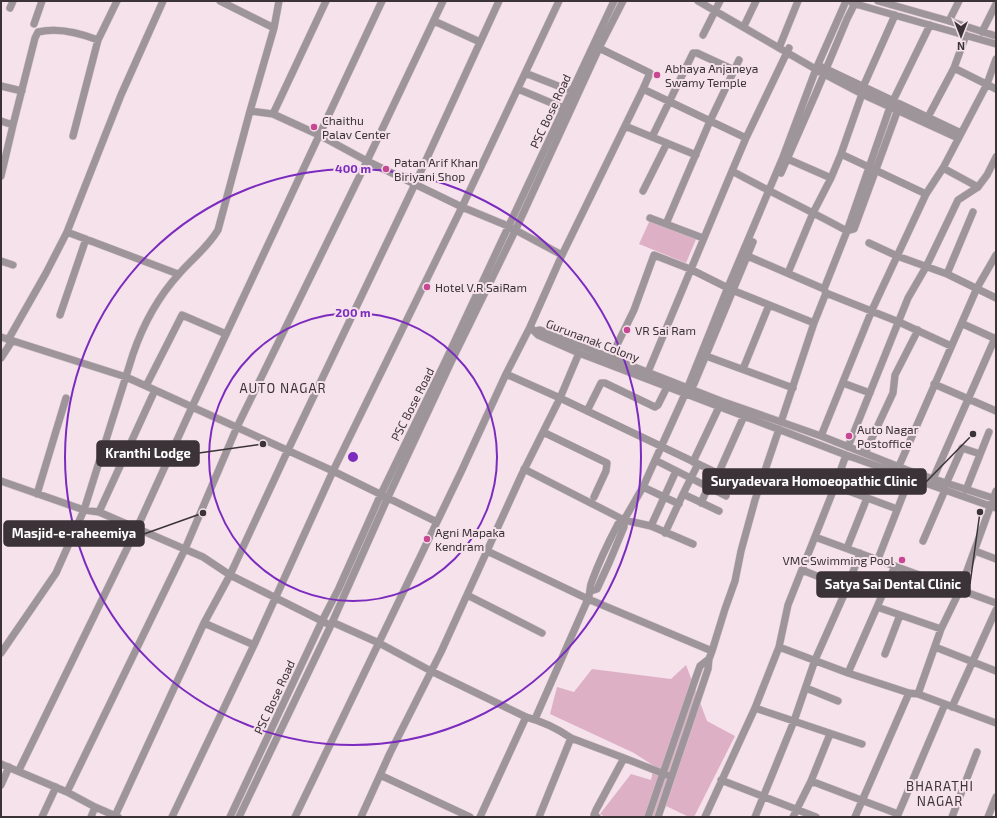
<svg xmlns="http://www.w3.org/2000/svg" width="997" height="818" font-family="'Exo 2',sans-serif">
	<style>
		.green { fill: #ddb0c6 }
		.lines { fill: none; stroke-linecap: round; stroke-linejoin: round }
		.minor-casing { stroke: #d1bfc7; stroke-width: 8 }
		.minor { stroke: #9d9599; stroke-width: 7 }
		.ring { fill: none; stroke: #7b2cbf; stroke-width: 2 }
		.poi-dot { fill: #c74792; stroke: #f6e2eb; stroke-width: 1.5 }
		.labels { text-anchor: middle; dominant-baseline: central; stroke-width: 4; stroke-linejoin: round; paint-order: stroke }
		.poi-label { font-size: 12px; fill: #3b3337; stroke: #f6e2eb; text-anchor: start }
		.street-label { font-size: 12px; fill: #3b3337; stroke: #f6e2eb }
		.neighbourhood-label { font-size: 13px; letter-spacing: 1px; fill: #3b3337; stroke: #f6e2eb }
		.centre { fill: #7b2cbf; stroke: #f6e2eb; stroke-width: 2 }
		.ring-label { font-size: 12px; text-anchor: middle; font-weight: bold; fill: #7b2cbf; stroke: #f6e2eb; stroke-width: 4; stroke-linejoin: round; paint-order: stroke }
		.leader { fill: none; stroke: #3b3337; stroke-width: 1.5 }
		.callout-dot { fill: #3b3337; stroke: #f6e2eb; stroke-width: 1.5 }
		.callout { fill: #3b3337; stroke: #3b3337; stroke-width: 1.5 }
		.callout-label { font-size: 13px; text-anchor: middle; font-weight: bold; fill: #fff }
	</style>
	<rect width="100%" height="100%" fill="#f6e2eb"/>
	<path class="green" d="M650,220L697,237L686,263L639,244Z
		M686,665L707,721L735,736L694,817H689L666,806L661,817H605L600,814L631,774L651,780L654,766L634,753L550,714L557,687L574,692L592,669L671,679Z"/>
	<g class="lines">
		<g class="minor-casing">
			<path id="minor" d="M220,1L274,28
				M698,1L824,74L862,94L958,138
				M878,1L949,21L996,36
				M852,3L996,44
				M10,8L13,1
				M434,21L480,42
				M949,21L959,1
				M34,24L42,1
				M745,24L756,1
				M982,32L996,4
				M703,35L720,1
				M599,48L650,73L643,89
				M779,48L798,1
				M789,48L746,138L643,89L562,255L530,327L538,335L579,353L846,455L996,508
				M822,67L961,133
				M954,68L996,89
				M525,73L571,91
				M1,86L22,91
				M863,87L895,15
				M518,89L566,109
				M250,111L273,114L319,135L367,161L462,207L508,226L562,255
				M273,114L326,1
				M928,117L954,68L966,35
				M1,121L13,125L35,38L38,32C58,27 80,33 98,40
				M625,126L696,155
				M73,136L98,40L117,1
				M652,137L693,53H697L734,70
				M841,154L926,194L943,168L978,187
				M783,157L831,178
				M943,168L987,84L996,59
				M732,171L746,138
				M781,173L816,93L847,19L856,1
				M1,176L13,125
				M643,191L667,143
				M650,218L703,238
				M666,224L710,121L739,60
				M67,232L178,274
				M869,243L897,256L947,274L996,298
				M743,254L824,289L826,293L899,322L951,346
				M1,261L13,265
				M788,273L813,213L831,178L841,154L862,94
				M947,274L973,212
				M824,289L847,231L890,107L930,25
				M60,315L86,239
				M963,324L996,339
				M535,331L540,330L721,401L821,436L912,472L996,499
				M1,337L126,377L146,386L333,471L437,522
				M8,340L46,273L67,232L121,95L163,1
				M706,356L793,388
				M611,357L634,310L654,255L690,269L732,290L814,323
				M1,358L12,341
				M743,369L769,305
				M648,372L732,171C770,192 809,210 847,231L854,229L900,104
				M506,374L560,398L715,472
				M843,383L870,393
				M694,384L753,242
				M934,384L996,411
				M146,386L182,315L226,334
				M587,411L601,383H605L655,407L658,405L667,387
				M781,422L814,323L826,293
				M543,432L607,463L606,471L594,497
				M821,436L872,310L926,194
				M848,447L908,298L926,267L958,200L978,187L987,175L996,157
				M865,453L893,393L895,375L918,330
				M655,460L726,496
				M693,462L719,407
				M899,466L977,288L996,255
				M524,469L624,520L651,526L693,544
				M933,479L995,338
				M1,481L84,510L99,512L203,557L230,575L326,623
				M946,484L962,448L980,454
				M835,486L897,509
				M643,487L679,504
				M966,490L989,432
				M37,494L66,398
				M683,494L698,464
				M701,503L715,472H719L744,416
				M99,512L155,390
				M651,526L676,471
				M665,533L683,494L719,511
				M815,537L996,603
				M923,541L945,490
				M847,548L867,498
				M487,551L588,599L535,719
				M975,551L996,559
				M878,559L910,477
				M802,570L847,588
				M591,591L597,589L609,563L624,527V520
				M467,595L542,633
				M877,607L941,629
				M332,622L379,643L431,671L526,717C541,721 558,729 571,738L539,817
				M204,623L230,575L288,450L415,184L499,1
				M254,645L333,471L462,207L559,1
				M779,647L848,673L909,693L918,694L996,723
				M935,647L996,671
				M712,651L725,609L735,581L741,551L755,500L779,429
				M1,653L56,573L84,510L133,354C143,325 158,297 179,274C192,259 208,247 218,230L250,111L274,28L279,1
				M885,654L900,615
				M848,673L895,566
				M806,688L838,701
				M918,694L941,629L960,590L996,491
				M952,707L996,610
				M755,708L862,744
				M571,738L624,758L596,810L594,815L597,817
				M624,758L667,775
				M1,764L67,792L95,807L118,817
				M19,770L137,528L192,407L382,1
				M380,775L470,817
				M721,780L816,817
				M811,781L898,814
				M1,785L9,767
				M67,792L185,549L237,427L367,161L443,1
				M115,816L204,623L254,645L172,817
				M42,817L56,787
				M91,817L95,807
				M230,817L322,621L339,588L381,494L445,362L614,1
				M239,817L331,625L388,497L452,360L515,231L599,48L623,1
				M295,817L461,472L506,374L530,327
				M361,817L390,753L441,652L522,474L560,398L579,353
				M480,817L526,717
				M648,817L695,680L700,666L709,659
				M658,817L708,669L709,659L712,651L588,599C591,592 589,587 592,581C599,562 608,543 618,524L624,520L643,487L685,394L728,287L783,157L816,69L846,1
				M705,817L755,708L779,647L788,605L835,486L846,455
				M755,817L794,721L815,660L847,588L860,553
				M793,817L811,781L830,734
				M855,817L909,693
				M897,817L945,704
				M952,817L977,752
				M988,817L996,797"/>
		</g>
		<use href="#minor" class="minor"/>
	</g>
	<g class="ring">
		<circle cx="353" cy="457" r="144"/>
		<circle cx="353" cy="457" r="288"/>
	</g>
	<g class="poi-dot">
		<circle cx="657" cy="75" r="4"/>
		<circle cx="314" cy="127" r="4"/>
		<circle cx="386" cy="169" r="4"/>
		<circle cx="427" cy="287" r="4"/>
		<circle cx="627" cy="330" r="4"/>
		<circle cx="849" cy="436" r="4"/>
		<circle cx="427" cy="539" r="4"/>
		<circle cx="902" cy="560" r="4"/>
	</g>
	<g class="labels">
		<g class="poi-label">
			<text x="665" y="68">Abhaya Anjaneya<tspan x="665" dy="14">Swamy Temple</tspan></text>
			<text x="322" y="120">Chaithu<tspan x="322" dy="14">Palav Center</tspan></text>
			<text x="394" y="162">Patan Arif Khan<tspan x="394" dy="14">Biriyani Shop</tspan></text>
			<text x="435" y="287">Hotel V.R SaiRam</text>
			<text x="635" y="330">VR Sai Ram</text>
			<text x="857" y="429">Auto Nagar<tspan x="857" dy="14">Postoffice</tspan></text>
			<text x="435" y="532">Agni Mapaka<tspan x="435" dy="14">Kendram</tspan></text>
			<text x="894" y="560" text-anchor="end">VMC Swimming Pool</text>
		</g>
		<g class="street-label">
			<text transform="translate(550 111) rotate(-65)">PSC Bose Road</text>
			<text transform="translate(593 340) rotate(21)">Gurunanak Colony</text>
			<text transform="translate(412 404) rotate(-63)">PSC Bose Road</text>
			<text transform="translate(274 697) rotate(-65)">PSC Bose Road</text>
		</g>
		<g class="neighbourhood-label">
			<text x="283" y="388">AUTO NAGAR</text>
			<text x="940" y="786">BHARATHI<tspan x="940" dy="15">NAGAR</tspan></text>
		</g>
	</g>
	<circle cx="353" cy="457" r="6" class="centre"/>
	<g class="ring-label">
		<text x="353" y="173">400 m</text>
		<text x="353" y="317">200 m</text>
	</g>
	<path class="leader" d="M263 444L199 453M973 434L926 482M203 513L144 534M980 512L970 584"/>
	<g class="callout-dot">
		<circle cx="263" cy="444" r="4"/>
		<circle cx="973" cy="434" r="4"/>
		<circle cx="203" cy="513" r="4"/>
		<circle cx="980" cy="512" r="4"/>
	</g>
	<g class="callout">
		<rect x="97" y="441" width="102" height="25" rx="4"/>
		<rect x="703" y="469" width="223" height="25" rx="4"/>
		<rect x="4" y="521" width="140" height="25" rx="4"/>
		<rect x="817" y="572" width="153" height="25" rx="4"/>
	</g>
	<g class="callout-label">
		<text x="148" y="458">Kranthi Lodge</text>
		<text x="814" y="486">Suryadevara Homoeopathic Clinic</text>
		<text x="74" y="538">Masjid-e-raheemiya</text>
		<text x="893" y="589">Satya Sai Dental Clinic</text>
	</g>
	<rect width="997" height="818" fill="none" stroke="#3b3337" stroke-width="4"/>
	<g transform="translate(961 36) rotate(180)" stroke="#f6e2eb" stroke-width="3" paint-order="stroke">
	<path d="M0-3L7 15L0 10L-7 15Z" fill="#3b3337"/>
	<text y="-6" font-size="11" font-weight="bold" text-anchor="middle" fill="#3b3337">N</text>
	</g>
</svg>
